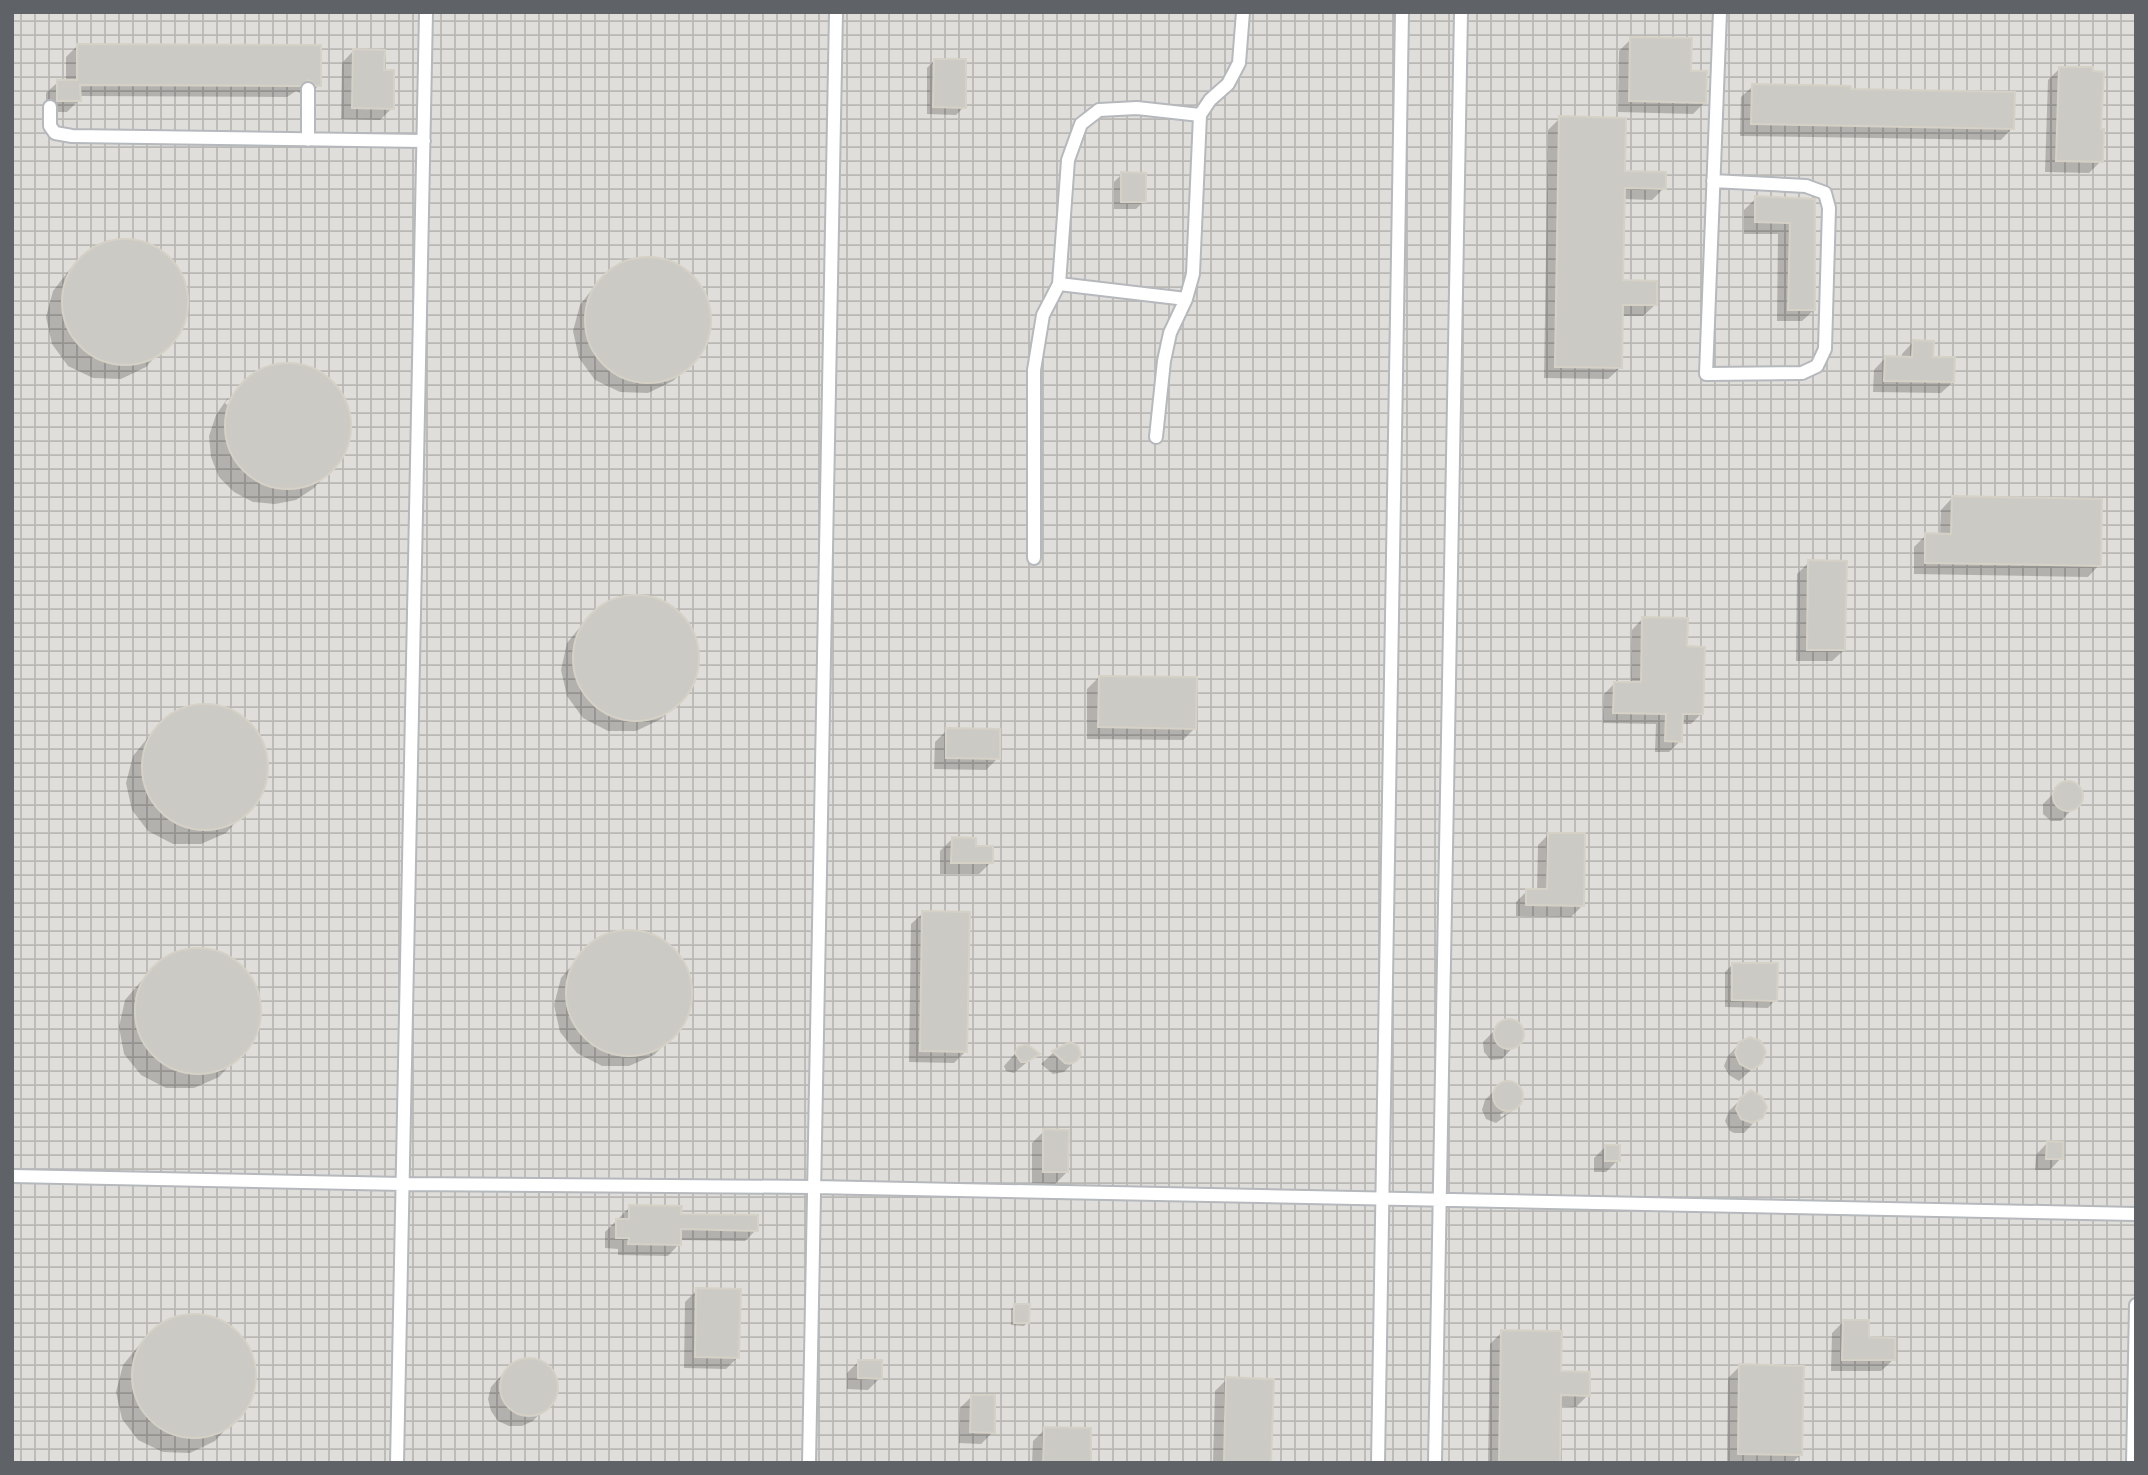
<svg xmlns="http://www.w3.org/2000/svg" width="2148" height="1475" font-family="Ubuntu,sans-serif">
	<style>
		.industrial { fill: url(#industrial-grid) }
		.shadow { fill: #0003 }
		.building { fill: #cccac5; stroke: #d6d1c6; stroke-width: 2 }
		.lines { fill: none; stroke-linecap: round; stroke-linejoin: round }
		.service-casing { stroke: #b5b8bc; stroke-width: 16 }
		.service { stroke: #fff; stroke-width: 12 }
	</style>
	<defs>
		<pattern id="industrial-grid" width="8" height="8" patternUnits="userSpaceOnUse" patternTransform="scale(1.75)"><rect width="8" height="8" fill="#e0deda"/><path d="M0 4h8M4 0v8" fill="none" stroke="#b9b8b5"/></pattern>
	</defs>
	<rect width="100%" height="100%" fill="#f1efe8"/>
	<path class="industrial" d="M12,12H2136V1463H12Z"/>
	<path class="shadow" d="M1631,39L1689,73L1705,102L1693,114L1618,112L1619,51Z
		M78,45L319,47V85L308,97L296,91L287,97L79,96V100L67,112H46V93L58,82H66V57Z
		M353,51L383,72L392,108L380,120L341,119L342,63Z
		M935,60L964,107L956,115L927,114V68Z
		M2059,69L2091,73L2101,161L2089,173L2045,172L2048,80Z
		M1753,86L1850,91L2012,128L2001,140L1740,136L1741,97Z
		M1560,118L1623,173L1664,188L1652,200L1623,199L1621,282L1655,305L1643,316H1621L1620,368L1608,379L1544,378L1548,130Z
		M1122,174L1144,201L1136,209H1114V182Z
		M1756,198L1814,200V310L1802,321H1777L1778,234H1744V210Z
		M112,241L140,242L165,254L181,276L187,303L180,329L146,367L121,379L93,378L68,366L52,344L46,317L53,291L70,269L87,253Z
		M635,259L663,260L687,272L704,294L710,321L703,347L686,369L673,381L648,393L620,392L595,380L579,358L573,331L580,305L597,283L610,271Z
		M1913,342L1953,382L1941,393L1873,392L1874,370L1885,358H1901L1902,354Z
		M278,365H298L316,371L332,382L343,398L349,416L350,435L344,454L314,488L296,500L275,504L253,502L234,492L219,477L211,457L209,436L216,415L227,399L229,397L225,403L227,405L244,382L260,371Z
		M1952,498L2099,565L2088,577L1914,574V547L1926,535H1940L1941,510Z
		M1809,562L1844,650L1832,661H1796L1797,574Z
		M623,597L651,598L675,610L692,632L698,659L691,685L673,707L661,719L636,731H608L583,718L567,696L561,670L567,643L585,621L598,609Z
		M1642,619L1685,648L1702,713L1691,724H1681L1680,741L1669,752H1655L1656,724L1603,723L1604,694L1615,683L1631,684L1632,630Z
		M1099,677L1195,728L1183,740L1087,739V689Z
		M192,706L220,707L245,719L261,741L267,768L261,795L226,833L201,844H173L148,831L132,810L126,783L133,756L150,735L167,718Z
		M947,730L998,758L986,770L934,769L935,742Z
		M2073,783L2081,790V800L2061,821H2051L2043,814V804L2063,784Z
		M1549,834L1582,906L1571,917L1516,916V902L1527,891H1537L1538,845Z
		M952,839L991,862L979,874H940V851Z
		M923,913L966,1051L954,1063L909,1062L911,924Z
		M617,933H644L669,945L686,967L691,994L685,1021L667,1042L654,1055L629,1066H602L577,1053L560,1032L554,1005L561,978L579,957L591,944Z
		M185,950L213,951L237,963L254,985L260,1012L253,1039L219,1077L194,1088H166L141,1075L124,1054L119,1027L125,1000L143,979L160,962Z
		M1733,964L1775,1000L1768,1008L1725,1007V972Z
		M1503,1022H1513L1521,1028V1039L1502,1059L1491,1060L1484,1052L1483,1042Z
		M1740,1043L1760,1062L1739,1081L1729,1075L1724,1066L1728,1056Z
		M1070,1044L1076,1060L1064,1072L1053,1074L1041,1064L1053,1053Z
		M1021,1047L1037,1054L1014,1073L1006,1071L1004,1066Z
		M1507,1083L1517,1086L1521,1096L1518,1105L1511,1112V1108L1500,1114L1501,1117L1511,1112L1496,1123L1486,1119L1482,1110L1485,1100L1497,1088Z
		M1741,1099L1764,1112L1744,1133H1734L1730,1131L1725,1121L1729,1111Z
		M1044,1131L1067,1172L1055,1184L1032,1183V1143Z
		M2047,1143L2061,1158L2050,1170H2035L2036,1155Z
		M1606,1146L1618,1160L1606,1172H1594V1158Z
		M630,1207L680,1216L756,1230L745,1241L679,1240V1244L668,1256L618,1255V1249L605,1248V1232Z
		M697,1290L738,1357L726,1369L684,1368L685,1302Z
		M1015,1306L1028,1322L1024,1326L1011,1325V1309Z
		M182,1316L209,1317L234,1329L250,1350L256,1377L249,1404L215,1441L190,1453L163,1452L138,1440L122,1419L116,1392L123,1365L140,1344L157,1328Z
		M1844,1321L1893,1360L1881,1371H1831L1832,1333Z
		M1502,1332L1588,1395L1576,1407L1559,1406L1558,1463H1488L1490,1344Z
		M523,1360H535L546,1366L553,1375L556,1387L553,1399L533,1421L522,1426H509L498,1421L491,1411L488,1399L491,1387L499,1378L512,1365Z
		M859,1361L880,1378L868,1390L847,1389V1373Z
		M1740,1366L1801,1454L1792,1463H1727L1728,1378Z
		M1227,1379L1269,1463H1213L1215,1391Z
		M971,1397L993,1432L981,1444L959,1443L960,1408Z
		M1045,1429L1089,1463H1032L1033,1441Z"/>
	<path class="building" d="M1630,37L1692,38L1691,71H1707L1706,103L1629,101Z
		M77,44L321,45V86H316L309,80L300,86L80,85L81,101H57V80H77Z
		M353,49L385,50L384,70H394V109L352,108Z
		M934,59H966V108L933,107Z
		M2059,67H2093V71L2104,72L2101,129H2104L2103,162L2056,161Z
		M1752,84L1851,86V89L2015,92L2014,129L1751,124Z
		M1559,116L1626,118L1625,171L1666,172V189L1625,188L1623,280L1657,281V305H1623L1622,368L1555,367Z
		M1121,172L1146,173V202H1121Z
		M1755,196L1815,199V310H1788L1790,223L1755,222Z
		M62 302a63 63 0 1 1 126 0a63 63 0 1 1-126 0Z
		M585 320a63 63 0 1 1 126 0a63 63 0 1 1-126 0Z
		M1913,340L1934,341L1933,357H1955L1954,382L1884,381L1885,356L1912,357Z
		M225 426a63 63 0 1 1 126 0a63 63 0 1 1-126 0Z
		M1952,496L2102,499L2101,566L1925,563V533L1951,534Z
		M1808,560L1847,561L1845,650H1807Z
		M573 658a63 63 0 1 1 126 0a63 63 0 1 1-126 0Z
		M1642,617L1688,618L1687,646L1705,647L1703,714H1683L1682,742L1665,741L1666,714L1613,713L1614,682H1641Z
		M1099,676L1197,677L1196,729L1098,727Z
		M142 767a63 63 0 1 1 126 0a63 63 0 1 1-126 0Z
		M946,728L1000,729V759L946,758Z
		M2053 796a15 15 0 1 1 30 0a15 15 0 1 1-30 0Z
		M1548,833H1585L1584,906L1526,905V889H1547Z
		M952,837L976,838V846H993V863H951Z
		M922,911L970,912L967,1052L920,1051Z
		M566 993a63 63 0 1 1 126 0a63 63 0 1 1-126 0Z
		M135 1011a63 63 0 1 1 126 0a63 63 0 1 1-126 0Z
		M1732,963H1778L1777,1001L1732,1000Z
		M1494 1034a15 15 0 1 1 30 0a15 15 0 1 1-30 0Z
		M1750,1037L1761,1041L1766,1052L1762,1063L1752,1070L1740,1064L1735,1053L1739,1042Z
		M1070,1042L1078,1046L1081,1054L1077,1061L1070,1064L1065,1063L1052,1051Z
		M1024,1045H1028L1040,1054L1027,1062H1021L1015,1053L1018,1047Z
		M1493 1096a15 15 0 1 1 30 0a15 15 0 1 1-30 0Z
		M1751,1090L1762,1097L1767,1107L1763,1118L1752,1123L1741,1119L1736,1109L1740,1098Z
		M1043,1129L1069,1130L1068,1172H1043Z
		M2047,1141L2063,1142V1159H2046Z
		M1605,1145H1620V1161H1605Z
		M629,1205L682,1206L681,1214L758,1215V1231L681,1229V1245L628,1244L629,1238H616V1219H629Z
		M696,1288L741,1289L739,1358L695,1357Z
		M1014,1304H1030L1029,1323H1014Z
		M132 1376a62 62 0 1 1 124 0a62 62 0 1 1-124 0Z
		M1843,1320H1869V1337L1895,1338V1360H1842Z
		M1501,1330L1562,1331L1561,1371L1590,1372V1396L1561,1395L1560,1463H1499Z
		M500 1387a29 29 0 1 1 58 0a29 29 0 1 1-58 0Z
		M858,1360H882V1379L858,1378Z
		M1739,1364L1804,1366L1802,1455L1738,1454Z
		M1226,1377L1274,1379L1271,1463H1224Z
		M971,1395H995V1433L970,1432Z
		M1044,1427L1091,1428V1463H1043Z"/>
	<g class="lines">
		<g class="service-casing">
			<path id="service" d="M308,89V140
				M50,107V126L55,133L72,136L424,141
				M1713,181L1806,186L1825,193L1829,208L1825,349L1817,366L1802,373L1706,374L1720,12
				M1059,284L1186,299
				M1156,437L1164,361L1170,333L1186,299L1193,274L1200,115L1210,100L1228,84L1239,63L1243,12
				M1034,558V370L1043,315L1059,284L1068,160L1081,124L1099,110L1137,108L1200,115
				M12,1176L403,1184L814,1187L2136,1214
				M397,1463L426,12
				M809,1463L836,12
				M1378,1463L1402,12
				M1435,1463L1461,12
				M2133,1463L2136,1305"/>
		</g>
		<use href="#service" class="service"/>
	</g>
	<rect width="2148" height="1475" fill="none" stroke="#5f6368" stroke-width="28"/>
</svg>
